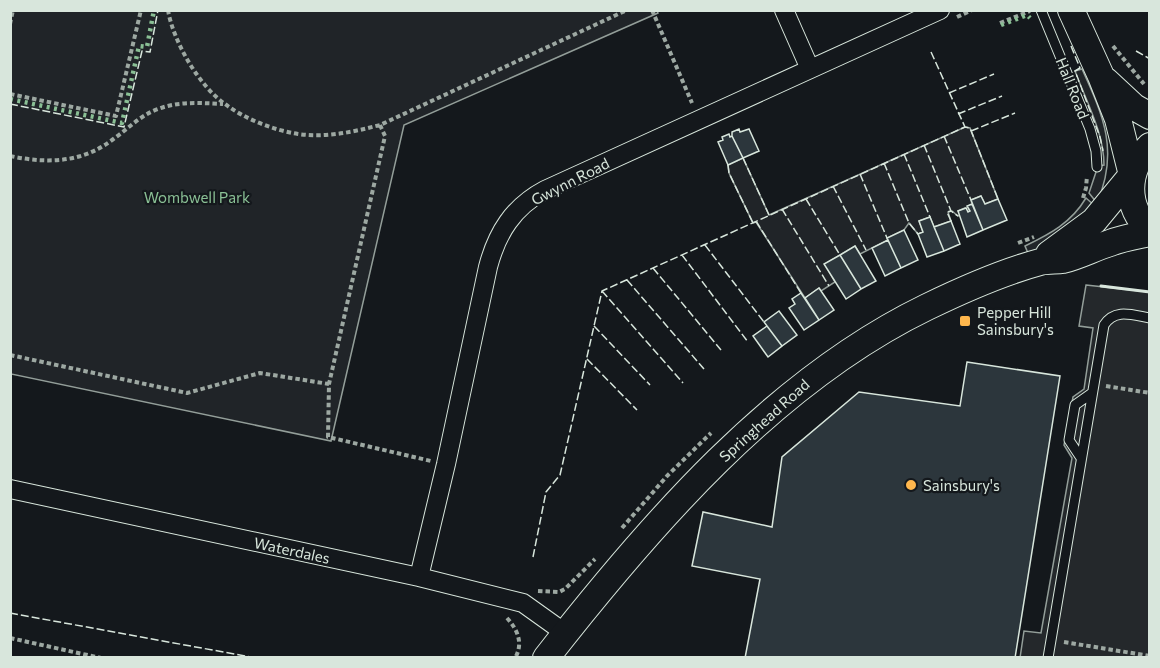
<svg xmlns="http://www.w3.org/2000/svg" width="1160" height="668" font-family="Commissioner,sans-serif">
	<style>
		.green { fill: #202428; stroke: #939e99; stroke-width: 1.5 }
		.parking { fill: #24282b; stroke: #939e99; stroke-width: 1.5 }
		.building { fill: #2c363c; stroke: #d8e6dc; stroke-width: 1.5 }
		.lines { fill: none; stroke-linecap: round; stroke-linejoin: round }
		.lane-casing { stroke: #d8e6dc; stroke-width: 11 }
		.street-casing { stroke: #d8e6dc; stroke-width: 20 }
		.secondary-casing { stroke: #d8e6dc; stroke-width: 28 }
		.path { stroke: #9da8a2; stroke-width: 4; stroke-dasharray: 4.5 3; stroke-linecap: butt }
		.lane { stroke: #14181c; stroke-width: 9 }
		.street { stroke: #14181c; stroke-width: 18 }
		.secondary { stroke: #14181c; stroke-width: 26 }
		.hedge { stroke: #8ac095; stroke-width: 4.5; stroke-dasharray: 3 4.5; stroke-linecap: butt }
		.fence { stroke: #d8e6dc; stroke-width: 1.5; stroke-dasharray: 8 3; stroke-linecap: butt }
		.wall { stroke: #d8e6dc; stroke-width: 3 }
		.poi-dot { fill: #ffb74d; stroke: #14181c; stroke-width: 2 }
		.labels { text-anchor: middle; dominant-baseline: central; stroke-width: 4.5; stroke-linejoin: round; paint-order: stroke }
		.street-label { font-size: 15px; fill: #d8e6dc; stroke: #14181c }
		.park-label { font-size: 15px; fill: #8ac095; stroke: #14181c }
		.poi-label { font-size: 15px; fill: #d8e6dc; stroke: #14181c; text-anchor: start }
	</style>
	<rect width="100%" height="100%" fill="#14181c"/>
	<path class="green" d="M11,10H657L658,13L404,125L331,441L11,374Z
		M1082,69C1104,117 1119,152 1097,203L1089,193L1098,166L1104,165C1104,133 1086,101 1075,71Z
		M965,127L970,128L998,199L985,204L981,196L971,200L972,204L968,206L970,211L968,212L965,208L958,211L960,215L958,216L952,211L948,212L951,221L934,227L930,217L919,221L923,232L918,234L909,223L904,230L887,238L888,240L860,254L855,246L825,264L835,282L821,291L819,288L805,298L756,222L753,223L729,173L728,165L743,158L769,215Z
		M1086,198L1095,206L1047,246L1028,253L1025,246C1050,234 1071,223 1086,198Z"/>
	<path class="parking" d="M1086,285L1149,292V657L1020,658L1024,631L1041,633L1072,458L1064,445L1073,397L1084,389L1093,328L1079,326Z"/>
	<path class="building" d="M739,129L740,132L749,129L759,151L743,158L732,136V132Z
		M729,134L730,137L732,136L743,158L728,165L718,142L723,140L722,137Z
		M981,196L985,204L998,199L1007,220L983,230L971,200Z
		M972,204L983,230L967,237L958,211L966,208L968,212L970,211L967,206Z
		M930,217L944,251L927,257L918,234L923,232L919,221Z
		M951,221L960,244L944,251L934,227Z
		M904,230L918,260L901,268L887,238Z
		M888,240L901,268L885,276L872,248Z
		M855,246L876,281L861,289L840,255Z
		M840,255L861,289L846,299L824,264Z
		M819,288L834,310L819,320L805,298Z
		M801,293L819,320L804,330L789,308L795,304L792,299Z
		M779,311L797,335L782,346L764,322Z
		M767,326L782,346L768,357L753,336Z
		M967,362L1060,376L1015,658H745L760,579L692,566L703,512L772,527L782,457L859,392L960,406Z"/>
	<g class="lines">
		<g class="lane-casing">
			<path id="lane" d="M1041,10L1090,129L1096,151L1097,167
				M1081,458L1069,440L1075,405L1092,393
				M1048,658L1104,325C1115,308 1132,315 1150,318"/>
		</g>
		<g class="street-casing">
			<path id="street" d="M784,10L810,69
				M10,489L419,577L523,603L565,633
				M419,577L446,464L488,267C497,233 513,207 545,190L940,10"/>
		</g>
		<g class="secondary-casing">
			<path id="secondary" d="M1071,10L1101,76L1118,119L1132,175
				M1106,81L1134,107L1150,116
				M1150,146C1126,170 1124,206 1150,230
				M1049,254L1094,221L1132,175
				M546,658C649,526 774,381 927,307C962,290 1003,272 1040,262C1048,260 1056,261 1063,260C1079,256 1094,248 1110,243C1123,238 1136,236 1150,233"/>
		</g>
		<path class="path" d="M168,10C173,41 199,86 225,104C245,119 273,130 298,134C326,138 353,132 380,125L627,10
			M652,10L692,103
			M957,17L972,10
			M1000,23L1030,11
			M10,24L13,10
			M1113,46L1144,84
			M10,94L116,116L141,10
			M380,125L385,136L329,384L328,437L431,461
			M10,156C49,164 84,163 116,137C130,127 141,115 158,109C179,101 201,103 223,104
			M1083,198L1086,188L1087,176
			M1018,243L1034,237
			M10,355L187,393L260,373L329,384
			M1106,386L1150,393
			M622,528L667,476L711,433
			M538,591L559,592L565,589L595,559
			M507,618C517,629 524,643 515,658
			M10,638L101,658
			M1064,642L1150,656"/>
		<use href="#lane" class="lane"/>
		<use href="#street" class="street"/>
		<use href="#secondary" class="secondary"/>
		<path class="hedge" d="M1001,25L1027,15L1030,18
			M10,99L122,123L139,46L147,47L154,10"/>
		<path class="fence" d="M1071,46L1080,68L1075,71L1100,137L1103,151
			M1136,51L1150,59
			M931,52L965,127
			M949,93L994,74
			M10,104L124,127L142,51L150,52L158,10
			M958,114L1002,96
			M971,131L1015,113
			M944,136L971,200
			M924,145L951,211L958,216
			M904,154L930,217
			M743,158L769,215
			M884,163L909,223L918,234
			M728,165L729,173L753,223
			M860,174L887,238
			M833,186L866,250
			M806,199L840,255
			M782,209L829,286
			M756,221L801,293
			M951,221L947,212L951,211
			M705,245L764,322
			M682,255L748,342
			M653,268L721,350
			M627,280L704,369
			M602,291L683,383
			M594,326L650,385
			M587,359L637,410
			M533,557L546,492L560,475L602,291L965,127L970,128L998,199
			M10,613L256,658"/>
		<path class="wall" d="M1101,286L1150,292"/>
	</g>
	<g class="poi-dot">
		<rect x="959" y="315" width="12" height="12" rx="3"/>
		<circle cx="911" cy="485" r="6"/>
	</g>
	<g class="labels">
		<g class="street-label">
			<text transform="translate(1073 88) rotate(68)">Hall Road</text>
			<text transform="translate(570 181) rotate(-27)">Gwynn Road</text>
			<text transform="translate(764 420) rotate(-42)">Springhead Road</text>
			<text transform="translate(292 550) rotate(12)">Waterdales</text>
		</g>
		<g class="park-label">
			<text x="197" y="197">Wombwell Park</text>
		</g>
		<g class="poi-label">
			<text x="977" y="312">Pepper Hill<tspan x="977" dy="17">Sainsbury's</tspan></text>
			<text x="923" y="485">Sainsbury's</text>
		</g>
	</g>
	<rect width="1160" height="668" fill="none" stroke="#d8e6dc" stroke-width="24"/>
</svg>
